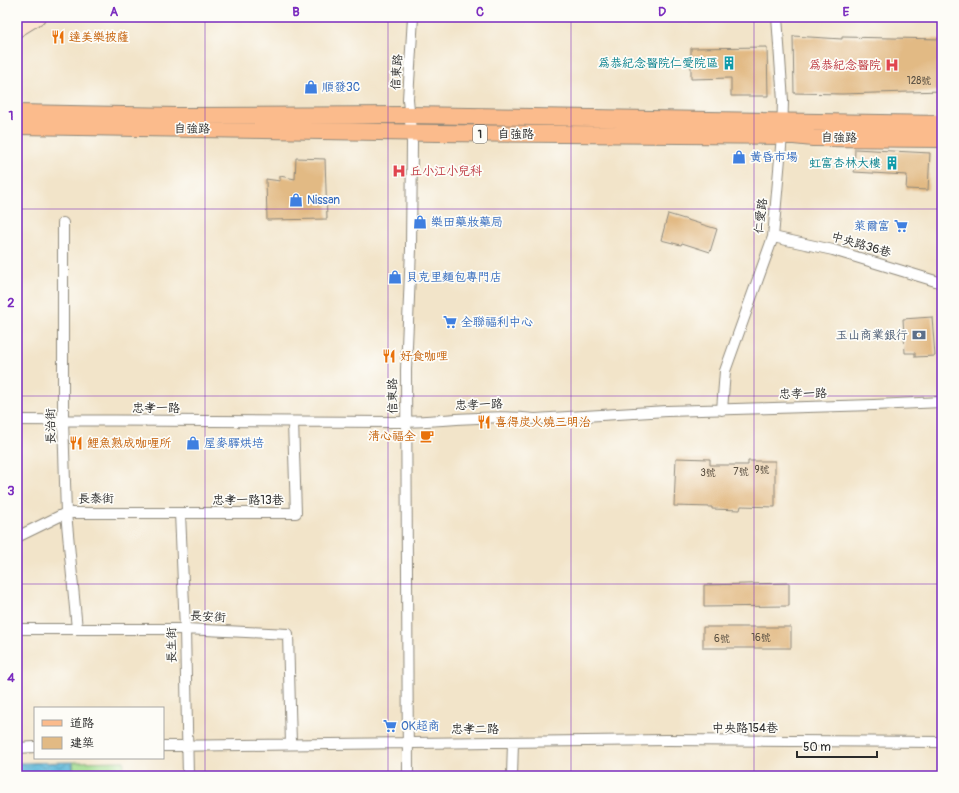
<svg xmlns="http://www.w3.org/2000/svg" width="959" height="793" font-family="Pangolin,'LXGW WenKai TC',sans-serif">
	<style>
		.green { fill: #a2dd90; stroke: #66845e }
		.water { fill: url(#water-waves); stroke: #447282 }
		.building { fill: #e2ba84 }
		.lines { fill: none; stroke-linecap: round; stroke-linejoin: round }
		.street-casing { stroke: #8e887a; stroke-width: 12 }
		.secondary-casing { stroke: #8e887a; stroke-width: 16 }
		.primary-casing { stroke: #8e887a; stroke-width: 18 }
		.street { stroke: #fff; stroke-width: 10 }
		.secondary { stroke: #fde4d1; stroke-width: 14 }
		.primary { stroke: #fbbb8c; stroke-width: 16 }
		.grid { fill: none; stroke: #7b2cbf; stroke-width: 1; stroke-opacity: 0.55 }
		.labels { text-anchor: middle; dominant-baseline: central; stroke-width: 3.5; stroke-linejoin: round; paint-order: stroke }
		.number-label { font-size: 10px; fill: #594f41 }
		.shield { fill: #fdfcf7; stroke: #6a6a68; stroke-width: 1 }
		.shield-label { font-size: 11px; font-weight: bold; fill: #2b2b2b }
		.food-label { font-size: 12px; fill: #c56008; stroke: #fdfcf7; text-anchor: start }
		.culture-label { font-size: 12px; fill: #0d838f; stroke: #fdfcf7; text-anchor: end }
		.health-label { font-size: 12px; fill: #be3a42; stroke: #fdfcf7; text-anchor: end }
		.street-label { font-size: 12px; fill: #2b2b2b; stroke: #fdfcf7 }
		.shop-label { font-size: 12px; fill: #366cbe; stroke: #fdfcf7; text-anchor: start }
		.service-label { font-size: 12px; fill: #4e5e75; stroke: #fdfcf7; text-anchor: end }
		.neatline { fill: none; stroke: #7b2cbf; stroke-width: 1.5 }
		.grid-label { font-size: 13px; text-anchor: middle; font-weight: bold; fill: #7b2cbf }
	</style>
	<defs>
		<pattern id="water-waves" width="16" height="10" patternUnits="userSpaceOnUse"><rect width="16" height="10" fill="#5cb8da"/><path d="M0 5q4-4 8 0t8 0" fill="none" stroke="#4c96b1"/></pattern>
	</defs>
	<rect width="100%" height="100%" fill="#fdfcf7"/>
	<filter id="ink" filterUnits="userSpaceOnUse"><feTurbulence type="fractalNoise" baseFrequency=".025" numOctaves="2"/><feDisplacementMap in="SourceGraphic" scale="8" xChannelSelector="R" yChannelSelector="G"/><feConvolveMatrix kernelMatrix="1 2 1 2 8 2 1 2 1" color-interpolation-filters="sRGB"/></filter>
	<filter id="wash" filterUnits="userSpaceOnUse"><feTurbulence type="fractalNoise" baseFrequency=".012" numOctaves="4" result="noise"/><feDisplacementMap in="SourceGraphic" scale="16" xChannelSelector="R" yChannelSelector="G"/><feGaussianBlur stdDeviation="0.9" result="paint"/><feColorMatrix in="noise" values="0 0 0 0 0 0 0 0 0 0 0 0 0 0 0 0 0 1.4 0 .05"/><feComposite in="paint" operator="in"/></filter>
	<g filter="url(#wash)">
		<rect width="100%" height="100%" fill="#f2e4c9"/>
		<path class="green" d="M124,761L123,776H73V762Z"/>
		<path class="water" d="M73,762V776H17V763Z"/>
		<g id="blocks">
			<path class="building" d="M793,36L842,39V37L942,39V91L842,94L794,93Z
				M767,47L768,96H731V78L691,79V48Z
				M855,149L930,153L928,190L906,189L907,175L854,172Z
				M296,158L325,159L327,219L267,220L266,179L280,181V176L295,179Z
				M668,214L717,229L710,252L682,243L681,245L661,240Z
				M932,317L935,356L915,357V353H905L903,319Z
				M676,458L710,459V465H748V461H775V507L741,506L740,510L712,509V507L674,506Z
				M789,583V606L704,607V585Z
				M703,627H791V648H703Z"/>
		</g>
	</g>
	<g filter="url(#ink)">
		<use href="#blocks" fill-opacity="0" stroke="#8e887a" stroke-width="1"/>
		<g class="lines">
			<g class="street-casing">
				<path id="street" d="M63,223V420L66,513L77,629
					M773,237L833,250L942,283
					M722,410L725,371L773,237L782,136L783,101L777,17
					M17,420C142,421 267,422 393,422C440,422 487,414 535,419L667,411L874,405L942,402
					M180,513L185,629L188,776
					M17,537L66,513H296L293,422
					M17,629H185L288,634L291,744
					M163,746L668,740L942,742
					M17,748L35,747
					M408,776L406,370L411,249L412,142L408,99L413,17
					M512,776L513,742"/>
			</g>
			<g class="secondary-casing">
				<path id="secondary" d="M17,30L38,17"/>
			</g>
			<g class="primary-casing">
				<path id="primary" d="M17,113L177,116L409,115L942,124
					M17,126L437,133L794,136L813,138L942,139"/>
			</g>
			<use href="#street" class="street"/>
			<use href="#secondary" class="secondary"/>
			<use href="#primary" class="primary"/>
		</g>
	</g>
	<path class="grid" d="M205,17V776M388,17V776M571,17V776M754,17V776M17,209H942M17,396H942M17,584H942"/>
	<defs>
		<g id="restaurant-bare" transform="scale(1.08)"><path d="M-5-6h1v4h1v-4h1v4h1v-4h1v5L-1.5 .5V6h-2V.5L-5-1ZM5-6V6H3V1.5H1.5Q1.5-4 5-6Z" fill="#e8710a" stroke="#fdfcf7" stroke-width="2.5" paint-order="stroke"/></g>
		<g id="building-bare" transform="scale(1.08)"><path d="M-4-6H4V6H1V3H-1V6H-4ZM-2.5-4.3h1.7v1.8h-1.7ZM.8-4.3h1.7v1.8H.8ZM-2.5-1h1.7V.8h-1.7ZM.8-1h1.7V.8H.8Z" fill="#0f9aa8" stroke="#fdfcf7" stroke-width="2.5" paint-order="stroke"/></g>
		<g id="hospital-bare" transform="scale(1.08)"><path d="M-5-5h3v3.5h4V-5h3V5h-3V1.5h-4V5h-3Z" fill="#e0444e" stroke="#fdfcf7" stroke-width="2.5" paint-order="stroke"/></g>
		<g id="shop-bare" transform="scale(1.08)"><path d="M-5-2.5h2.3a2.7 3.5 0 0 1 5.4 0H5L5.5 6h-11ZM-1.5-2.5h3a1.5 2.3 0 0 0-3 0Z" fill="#3f7fe0" stroke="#fdfcf7" stroke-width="2.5" paint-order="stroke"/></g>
		<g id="supermarket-bare" transform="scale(1.08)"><path d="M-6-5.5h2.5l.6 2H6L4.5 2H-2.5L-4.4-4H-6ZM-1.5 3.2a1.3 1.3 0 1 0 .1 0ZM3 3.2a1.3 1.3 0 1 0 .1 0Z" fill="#3f7fe0" stroke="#fdfcf7" stroke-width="2.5" paint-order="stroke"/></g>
		<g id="bank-bare" transform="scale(1.08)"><path d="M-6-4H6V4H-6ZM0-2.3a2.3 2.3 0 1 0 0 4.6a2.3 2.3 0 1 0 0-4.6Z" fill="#5c6f8a" stroke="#fdfcf7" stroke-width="2.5" paint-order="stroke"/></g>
		<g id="cafe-bare" transform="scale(1.08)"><path d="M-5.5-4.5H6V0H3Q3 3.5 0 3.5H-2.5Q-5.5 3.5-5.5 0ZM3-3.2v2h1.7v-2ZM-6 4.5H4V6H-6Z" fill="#e8710a" stroke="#fdfcf7" stroke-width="2.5" paint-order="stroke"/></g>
	</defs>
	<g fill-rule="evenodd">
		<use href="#restaurant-bare" x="58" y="37"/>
		<use href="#building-bare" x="729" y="63"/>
		<use href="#hospital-bare" x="892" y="65"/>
		<use href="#shop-bare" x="311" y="87"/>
		<use href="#shop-bare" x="739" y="157"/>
		<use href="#building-bare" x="892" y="163"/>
		<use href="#hospital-bare" x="399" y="171"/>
		<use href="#shop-bare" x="296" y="200"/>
		<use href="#shop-bare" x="420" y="222"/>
		<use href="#supermarket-bare" x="901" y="226"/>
		<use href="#shop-bare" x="395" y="277"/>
		<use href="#supermarket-bare" x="450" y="322"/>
		<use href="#bank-bare" x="919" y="335"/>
		<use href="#restaurant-bare" x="389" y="356"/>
		<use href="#restaurant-bare" x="484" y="422"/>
		<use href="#cafe-bare" x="427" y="436"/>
		<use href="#restaurant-bare" x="76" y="443"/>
		<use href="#shop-bare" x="193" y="443"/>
		<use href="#supermarket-bare" x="390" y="726"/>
	</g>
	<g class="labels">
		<g class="number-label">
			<text x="919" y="81">128號</text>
			<text x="762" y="470">9號</text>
			<text x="741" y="472">7號</text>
			<text x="708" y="473">3號</text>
			<text x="761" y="638">16號</text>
			<text x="722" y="639">6號</text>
		</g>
		<rect class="shield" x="473" y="125" width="14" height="18" rx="3"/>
		<g class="shield-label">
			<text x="480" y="134">1</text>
		</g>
		<g class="food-label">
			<text x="69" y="37">達美樂披薩</text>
			<text x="400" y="356">好食咖哩</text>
			<text x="495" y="422">喜得炭火燒三明治</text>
			<text x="416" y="436" text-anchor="end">清心福全</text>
			<text x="87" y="443">鯉魚熟成咖喱所</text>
		</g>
		<g class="culture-label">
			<text x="718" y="63">為恭紀念醫院仁愛院區</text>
			<text x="881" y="163">虹富杏林大樓</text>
		</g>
		<g class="health-label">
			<text x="881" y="65">為恭紀念醫院</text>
			<text x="410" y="171" text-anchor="start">丘小江小兒科</text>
		</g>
		<g class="street-label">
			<text transform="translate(397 72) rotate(-86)">信東路</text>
			<text transform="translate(192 129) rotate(1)">自強路</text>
			<text x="516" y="134">自強路</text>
			<text transform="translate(839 138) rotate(1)">自強路</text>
			<text transform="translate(761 216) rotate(-83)">仁愛路</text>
			<text transform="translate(861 245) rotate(16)">中央路36巷</text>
			<text transform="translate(803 394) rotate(-1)">忠孝一路</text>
			<text transform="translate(393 396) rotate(-91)">信東路</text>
			<text transform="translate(479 405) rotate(-2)">忠孝一路</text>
			<text x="156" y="408">忠孝一路</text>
			<text transform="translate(51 426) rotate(-91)">長治街</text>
			<text transform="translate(96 499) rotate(-1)">長泰街</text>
			<text x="248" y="500">忠孝一路13巷</text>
			<text transform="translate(208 617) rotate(3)">長安街</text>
			<text transform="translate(172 645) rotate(-91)">長生街</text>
			<text x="745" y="728">中央路154巷</text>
			<text x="475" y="729">忠孝二路</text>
		</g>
		<g class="shop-label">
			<text x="322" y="87">順發3C</text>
			<text x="750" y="157">黃昏市場</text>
			<text x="307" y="200">Nissan</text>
			<text x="431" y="222">樂田藥妝藥局</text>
			<text x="890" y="226" text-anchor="end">萊爾富</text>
			<text x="406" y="277">貝克里麵包專門店</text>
			<text x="461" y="322">全聯福利中心</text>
			<text x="204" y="443">屋麥驛烘培</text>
			<text x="401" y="726">OK超商</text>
		</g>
		<g class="service-label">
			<text x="908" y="335">玉山商業銀行</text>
		</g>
	</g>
	<rect width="959" height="793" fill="none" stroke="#fdfcf7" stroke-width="44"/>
	<rect x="34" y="707" width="130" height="52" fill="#fdfcf7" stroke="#a9a8a5"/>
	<rect x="42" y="720" width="20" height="6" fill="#fbbb8c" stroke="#a9a8a5"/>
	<text x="70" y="727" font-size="12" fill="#2b2b2b">道路</text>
	<rect x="42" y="737" width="20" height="12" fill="#e2ba84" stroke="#a9a8a5"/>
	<text x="70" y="747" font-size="12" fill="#2b2b2b">建築</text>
	<path d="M797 751v6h80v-6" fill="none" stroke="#2b2b2b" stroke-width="2"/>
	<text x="803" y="751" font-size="12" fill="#2b2b2b" stroke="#fdfcf7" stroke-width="3" paint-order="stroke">50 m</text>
	<rect x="22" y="22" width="915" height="749" class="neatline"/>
	<g class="grid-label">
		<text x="114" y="16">A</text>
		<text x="296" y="16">B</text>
		<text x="480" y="16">C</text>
		<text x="662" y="16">D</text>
		<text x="846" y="16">E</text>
		<text x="11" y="120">1</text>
		<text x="11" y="307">2</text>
		<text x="11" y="495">3</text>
		<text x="11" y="682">4</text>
	</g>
</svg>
